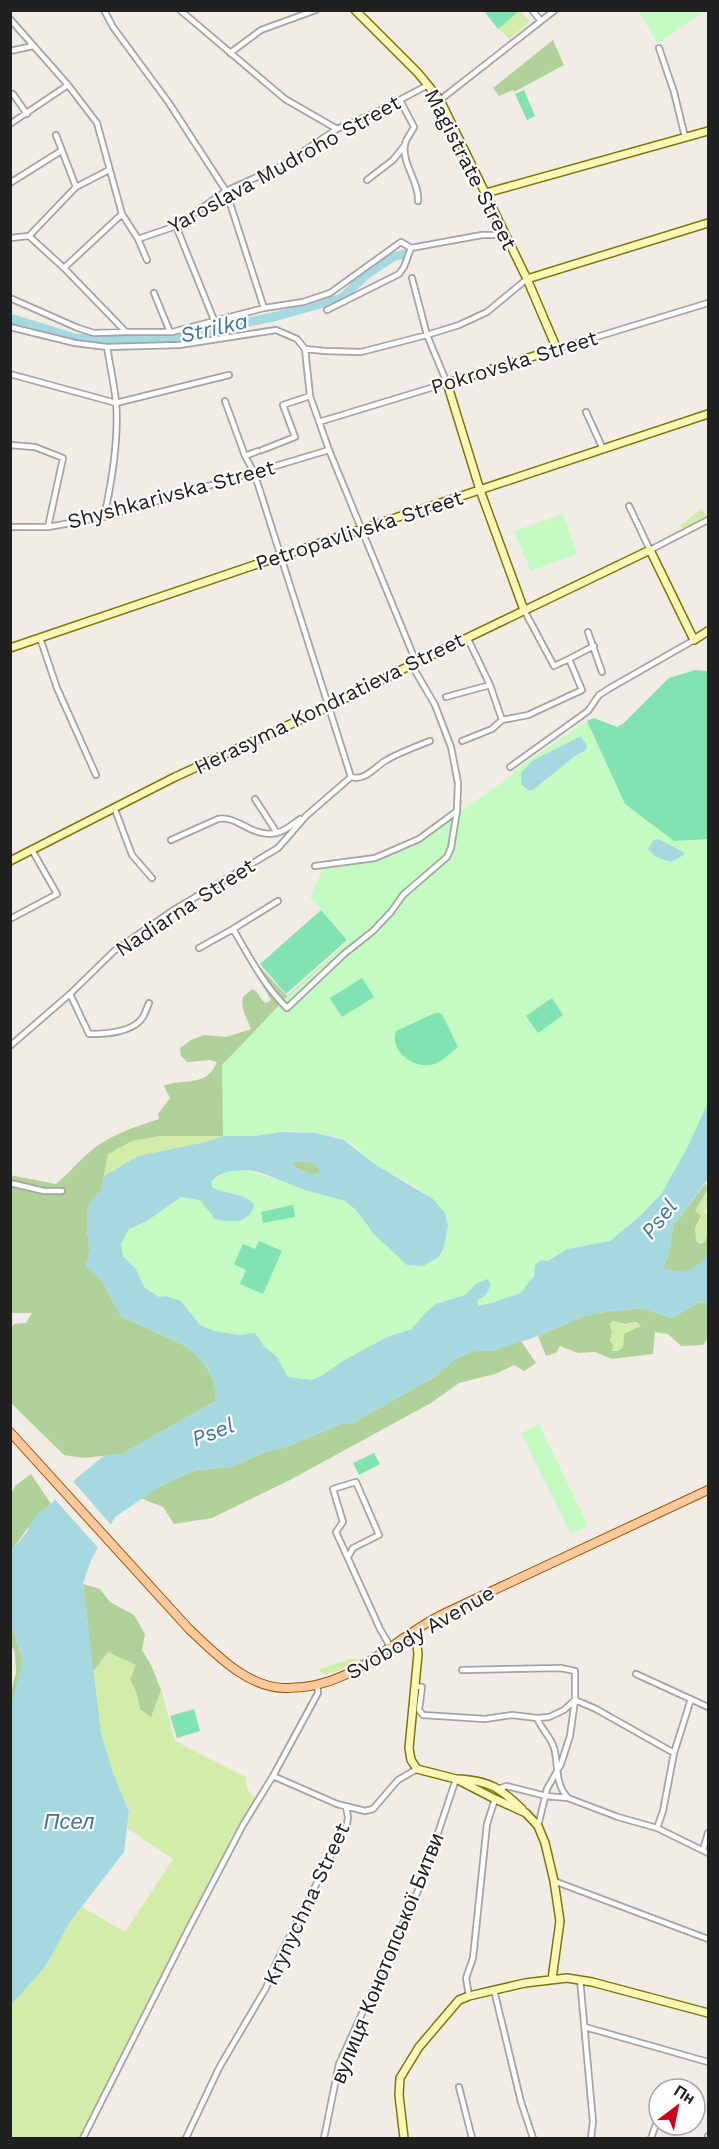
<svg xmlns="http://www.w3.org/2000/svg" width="719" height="2149" font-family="'Work Sans',sans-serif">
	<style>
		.grass { fill: #d2ecaa }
		.forest { fill: #b0d199; fill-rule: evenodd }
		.park { fill: #c4fbc2 }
		.pitch { fill: #81e2b2 }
		.water { fill: #a5d9df; fill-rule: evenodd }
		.pier { fill: #f1ece6 }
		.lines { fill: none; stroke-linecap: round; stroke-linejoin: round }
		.river { stroke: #a5d9df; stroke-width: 9 }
		.street-casing { stroke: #a4a4a4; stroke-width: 8 }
		.secondary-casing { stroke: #7c7b01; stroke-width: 10 }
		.primary-casing { stroke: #9b5600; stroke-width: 10 }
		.street { stroke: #fff; stroke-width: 4.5 }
		.secondary { stroke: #fcf7b9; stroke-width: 7 }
		.primary { stroke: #ffc99d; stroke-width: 8 }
		.labels { text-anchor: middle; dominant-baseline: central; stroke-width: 4.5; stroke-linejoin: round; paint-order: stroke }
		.street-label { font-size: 21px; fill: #202020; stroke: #fff }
		.water-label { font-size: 22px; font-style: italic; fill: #40789b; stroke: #fff }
	</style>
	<rect width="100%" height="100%" fill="#f1ece6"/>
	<path class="grass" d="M518,11H520L530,22L509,39L499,28L518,12Z
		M702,508L708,518L684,530L680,526Z
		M200,1135L223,1136L210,1141L138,1156L104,1176L108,1154L132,1141L162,1136Z
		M708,1183V1205L704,1211L708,1215V1233L705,1242L700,1244L696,1241L695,1228L701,1219L695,1211L708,1189L705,1184Z
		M613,1321C616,1321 618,1323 621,1324C629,1327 635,1318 641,1327L624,1334L623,1347L614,1351H612L609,1339L612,1334L609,1324Z
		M108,1652L136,1665L130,1679L137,1694L140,1709L151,1716L161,1690L175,1741L246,1777L247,1789L256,1799L230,1844L79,2138H11V2005L45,1967L70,1922L82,1907L125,1932L173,1859L127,1828L129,1810L113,1773L101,1733L93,1672Z
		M350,1659H360L342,1669L324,1675L320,1672V1669Z"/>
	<path class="forest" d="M553,40L564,65L514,92L513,90L499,96L493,88Z
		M340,949L256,1136H161L132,1141L108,1154L101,1191L93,1198L87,1230L90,1250L86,1266L101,1280L122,1317L188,1347L206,1366L214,1382L216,1401L122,1454L83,1458L64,1455L11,1403V1328L14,1324L26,1323L32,1313H11L10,1175L56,1184C66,1176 73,1167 83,1158C104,1137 131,1128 159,1119L158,1114L170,1098L164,1086C184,1077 206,1089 217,1062L210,1060L187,1062L181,1056L180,1048L191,1040L204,1035L226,1037L251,1029C247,1018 240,1008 243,997L252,989C259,991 259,1000 266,1003L271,1000L254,971L259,966L287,996Z
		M304,1161L317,1164L320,1172L312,1175L294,1167L292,1162Z
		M705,1184L708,1189L695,1211L701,1216L695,1228L696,1241L700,1244L705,1242L708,1233C708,1239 710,1247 708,1253C704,1272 677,1274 662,1268L669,1254L673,1226Z
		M708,1302V1338L703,1345L681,1346L668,1334L655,1332L653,1354L612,1359L595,1352L578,1353L560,1346L556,1353L546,1356L538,1336L584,1316L610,1311L643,1308L672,1318L698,1303ZM613,1321L625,1324L636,1322L641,1326L624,1334L623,1347L617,1351H612L613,1345L610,1341L612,1331L609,1324Z
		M521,1341L536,1363L524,1371L514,1365L495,1374L459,1383L431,1403L290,1480L212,1518L174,1524L163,1507L140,1498L162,1485L196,1470L232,1467L262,1453L286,1447L341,1424H351L436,1376L455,1359L474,1351H491Z
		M31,1474L51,1504C34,1517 24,1534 11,1551V1494L15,1486Z
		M83,1584L100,1589L110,1602L134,1615L145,1634L142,1650L151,1665L161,1690L151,1717L140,1709L137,1694L130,1679L136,1665L108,1652L93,1672Z
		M11,1623L23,1661L11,1709V1693L16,1672L15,1653L11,1644Z"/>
	<path class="park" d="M705,10L658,44L638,11V10Z
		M563,514L577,554L531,571L514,531Z
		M587,721L625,804L674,841L708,839V1102L689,1144L662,1193L640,1216L610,1241L567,1249L548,1261L535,1265L534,1277C528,1281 525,1289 521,1292C517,1295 483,1306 478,1306V1300L486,1295L476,1284L465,1295L436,1304L425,1313L412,1329L387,1337L343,1361L323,1375L312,1380L288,1377L277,1357L264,1346L255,1334L239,1335L215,1331L200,1325L181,1301L166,1297H159L144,1287L136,1269L123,1257L121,1244L129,1229L147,1221L181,1197L200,1199L204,1204L249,1198L218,1191L212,1187L211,1182L229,1170H246L345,1201L356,1210L367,1226L407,1265C421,1266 436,1265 442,1251C464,1202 412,1186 379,1167C366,1159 357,1144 342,1139C323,1132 299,1130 279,1132C271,1133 263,1136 256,1136C245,1137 234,1136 223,1136L222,1065L287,997L349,941L310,897L323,869L376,861L407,849L504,781L526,762Z
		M539,1424L588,1526L571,1534L521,1433Z"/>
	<path class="pitch" d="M484,11H515L517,13L498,29Z
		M524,90L535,116L527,120L515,94Z
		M695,670L708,671V839L674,841L625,804L587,721L594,718L617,727L624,723L669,678Z
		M321,910L347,940L286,994L260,964Z
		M362,978L374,997L342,1017L330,998Z
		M552,998L563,1015L538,1033L526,1016Z
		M435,1013H440L443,1016L458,1047C450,1053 440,1064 430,1065C412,1068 389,1050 396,1031Z
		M293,1205L295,1217L263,1223L261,1212Z
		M259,1241L282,1251L263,1294L240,1284L246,1270L234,1264L243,1244L255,1249Z
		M374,1453L380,1464L359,1475L353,1463Z
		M194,1709L200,1731L177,1738L170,1716Z"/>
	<path class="water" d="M581,736L587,745L586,750L575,756L533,790H528L521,784V773L532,761Z
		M658,839L683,852L684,855L671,862L656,857L648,849L653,841Z
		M708,1102V1179L673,1226L669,1254L662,1267C681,1276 696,1269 708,1254V1302L698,1303L672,1318L643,1308L610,1311L584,1316L533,1338L491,1351H474L455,1359L436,1376L351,1424H341L286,1447L262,1453L232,1467L196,1470L162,1485L115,1517L91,1560L83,1584L101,1733L113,1773L129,1811L124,1852L70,1922L45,1967L11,2005L10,1709L23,1661L11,1623V1551L26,1533L36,1515L51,1504L78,1477L105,1455L122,1454L216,1401L214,1382L206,1366L188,1347L122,1317L101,1280L86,1266L90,1250L87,1230V1208L93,1198L101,1191L104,1176L138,1156L210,1141L223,1136H256L281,1132L316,1133L344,1140L376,1165L433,1199L445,1213L448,1226L444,1247L439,1257L423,1266L407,1265L373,1233L356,1210L345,1201L305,1190L259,1172L246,1170L229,1171L217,1176L211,1182L212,1187C224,1195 244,1192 254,1204C250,1225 231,1222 215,1219L200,1200L181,1197L147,1221L129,1229L121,1244L123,1256L136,1269L144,1287L159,1297L166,1296L181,1301L200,1325L215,1331L239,1335L255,1333L264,1346L277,1357L288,1377L312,1380L323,1375L343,1361L387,1337L412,1329L425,1313L436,1304L465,1295L476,1284L487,1279L491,1284L486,1295L478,1300V1306C483,1306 518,1295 521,1292C525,1289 528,1281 534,1277L535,1265L541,1260L548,1261L567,1249L610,1241L640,1216L662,1193L689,1144ZM304,1161L316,1164L320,1172L312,1175L294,1167L292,1162Z"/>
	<path class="pier" d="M71,1479L113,1527L100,1550L53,1497Z"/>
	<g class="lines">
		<path class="river" d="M10,318L75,338L166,340L204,334L239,324L277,316L342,298L367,274L393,257L404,254"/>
		<g class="street-casing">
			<path id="street" d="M104,10L113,27L169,103L226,191L264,308
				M180,10L285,99L337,129
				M532,10L541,21
				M10,19L68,85L97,123L122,214L138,239L147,260
				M659,48L674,92L685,137
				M10,51L33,46
				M230,53L261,30L316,10
				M10,96L13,94L27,114
				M400,100L414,127C412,132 406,138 405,144C401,163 420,183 418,201
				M440,100L555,10
				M10,124L68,85
				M56,135L76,187
				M367,180L393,160L405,145
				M10,183L61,151
				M176,226L214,320
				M29,236L76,187L109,170
				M10,238L29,236L64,268L126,332H172L264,308L303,302L330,293L401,242L411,248
				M138,239L176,226L226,191L281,166L337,129L375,113L428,85
				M411,248L482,235H506
				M64,268L122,214
				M154,293L170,332
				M10,298L78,328L94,333L126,332
				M327,310L399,274L404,267L411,248
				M10,327L75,343L107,347L179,345L276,330L297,339L305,349L310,396L329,450L414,657V669L435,705L451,747L458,783L457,811L419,839L375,858L315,866
				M305,349L325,351L361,352L427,335L459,325L487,312L527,279
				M557,349L708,303
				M10,374L116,403L229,375
				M225,401L245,456L254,472L351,777C365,781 374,768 385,761C398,753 415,747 430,741
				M586,412L603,449
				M319,422L447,383L427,335L412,278
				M10,445L35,447L63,458L48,527
				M262,450L295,437L283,405L310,396
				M245,456L258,451
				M629,506L650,550L708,520
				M104,517C112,481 119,439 116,402C114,384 110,365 107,347
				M10,527H48L104,517L329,450
				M588,632L602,672
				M467,637L490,685L502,720
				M40,638L57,688L96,775
				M569,659L594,646
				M446,697L490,685
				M462,741L492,729L502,720L528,715L582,690L569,659L554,666L524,610
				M510,767L588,711L599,695L610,688L694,640
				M255,799L277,833
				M114,807L132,855L152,878
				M171,840L218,819C238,815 251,838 276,833C284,832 293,824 300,819
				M10,919L57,894L32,850
				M233,929C249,956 264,986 287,1008L344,954L373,931L391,912L403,895L447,857L451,848L457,811
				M199,948L233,929L278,901
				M70,994L89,1034C105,1034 133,1033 143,1017C145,1013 147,1008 149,1003
				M10,1046L70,994L114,951L172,911L278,848L306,816L351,777
				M10,1183L44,1191H62
				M348,1557L353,1548L379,1535L356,1482L333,1489L343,1522L336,1532L380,1629L391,1648
				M462,1670L561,1668L575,1671V1700L570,1736L561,1764L547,1789L538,1826
				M636,1674L708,1707
				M415,1686L422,1687L419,1710L423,1715L485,1719L512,1715L537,1718L549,1717L564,1710L575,1700L596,1709L674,1753
				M537,1718C541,1729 551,1737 554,1748C559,1765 554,1783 568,1798
				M273,1776L337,1804L365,1811L373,1809L398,1780L417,1769
				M500,1788L507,1786L546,1796L568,1798L618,1817L657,1828L708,1853
				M657,1828L663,1811L674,1753L691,1699
				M703,1850L708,1833
				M554,1881L708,1939
				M580,1979L593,2122L591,2138
				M494,1990L521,2102L533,2138
				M469,1996L466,1978L473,1958L487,1824L495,1799
				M585,2027L708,2062
				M459,2087L472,2138
				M669,2089L670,2085
				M83,2138L188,1930L243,1825L273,1776L318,1693L317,1684
				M186,2138L219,2068L266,1988L277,1961L347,1824L348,1817L346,1807
				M324,2138L339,2064L421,1884L456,1779
				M651,2138L659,2116
				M708,2138V2136"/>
		</g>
		<g class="secondary-casing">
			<path id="secondary" d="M355,10L418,73L440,100L527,279L557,349L447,383L480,490L524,610
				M486,193L708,131
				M527,279L708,223
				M10,648L281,556L708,414
				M10,861L175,777L328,707L413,664L650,550L694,640L708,631
				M412,1634L417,1646L418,1654L409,1748L411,1760L417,1769L456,1779L495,1799L526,1813L538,1826L545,1843L554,1881L560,1921L552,1979
				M459,1779C490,1781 500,1788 522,1809
				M404,2138L399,2095L400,2078L419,2047L459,2000L469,1996L525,1983L567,1978L592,1982L708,2013"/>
		</g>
		<g class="primary-casing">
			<path id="primary" d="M10,1432L189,1629C215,1653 246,1687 284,1688C353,1690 389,1640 445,1613C533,1571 621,1531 708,1490"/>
		</g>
		<use href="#street" class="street"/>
		<use href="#secondary" class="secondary"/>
		<use href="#primary" class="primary"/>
	</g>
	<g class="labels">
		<g class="street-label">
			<text transform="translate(284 164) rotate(-29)">Yaroslava Mudroho Street</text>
			<text transform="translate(471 169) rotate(63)">Magistrate Street</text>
			<text transform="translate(514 362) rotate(-17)">Pokrovska Street</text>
			<text transform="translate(171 494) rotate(-15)">Shyshkarivska Street</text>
			<text transform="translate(359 530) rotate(-18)">Petropavlivska Street</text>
			<text transform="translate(329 703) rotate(-26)">Herasyma Kondratieva Street</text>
			<text transform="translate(185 907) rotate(-33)">Nadiarna Street</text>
			<text transform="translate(420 1632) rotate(-30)">Svobody Avenue</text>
			<text transform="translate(306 1904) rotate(-65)">Krynychna Street</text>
			<text transform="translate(387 1958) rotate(-68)">вулиця Конотопської Битви</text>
		</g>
		<g class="water-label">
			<text transform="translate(214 328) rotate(-13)">Strilka</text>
			<text transform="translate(659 1219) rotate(-52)">Psel</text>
			<text transform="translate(213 1432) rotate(-21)">Psel</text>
			<text x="69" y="1821">Псел</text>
		</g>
	</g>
	<rect width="719" height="2149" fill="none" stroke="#202020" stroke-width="24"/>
	<g transform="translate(677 2107) rotate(32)"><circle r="28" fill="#ffffff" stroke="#a6a6a6" stroke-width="1.5"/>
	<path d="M0-4.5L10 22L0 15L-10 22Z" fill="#cf0017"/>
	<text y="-9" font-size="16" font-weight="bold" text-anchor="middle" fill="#202020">Пн</text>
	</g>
</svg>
